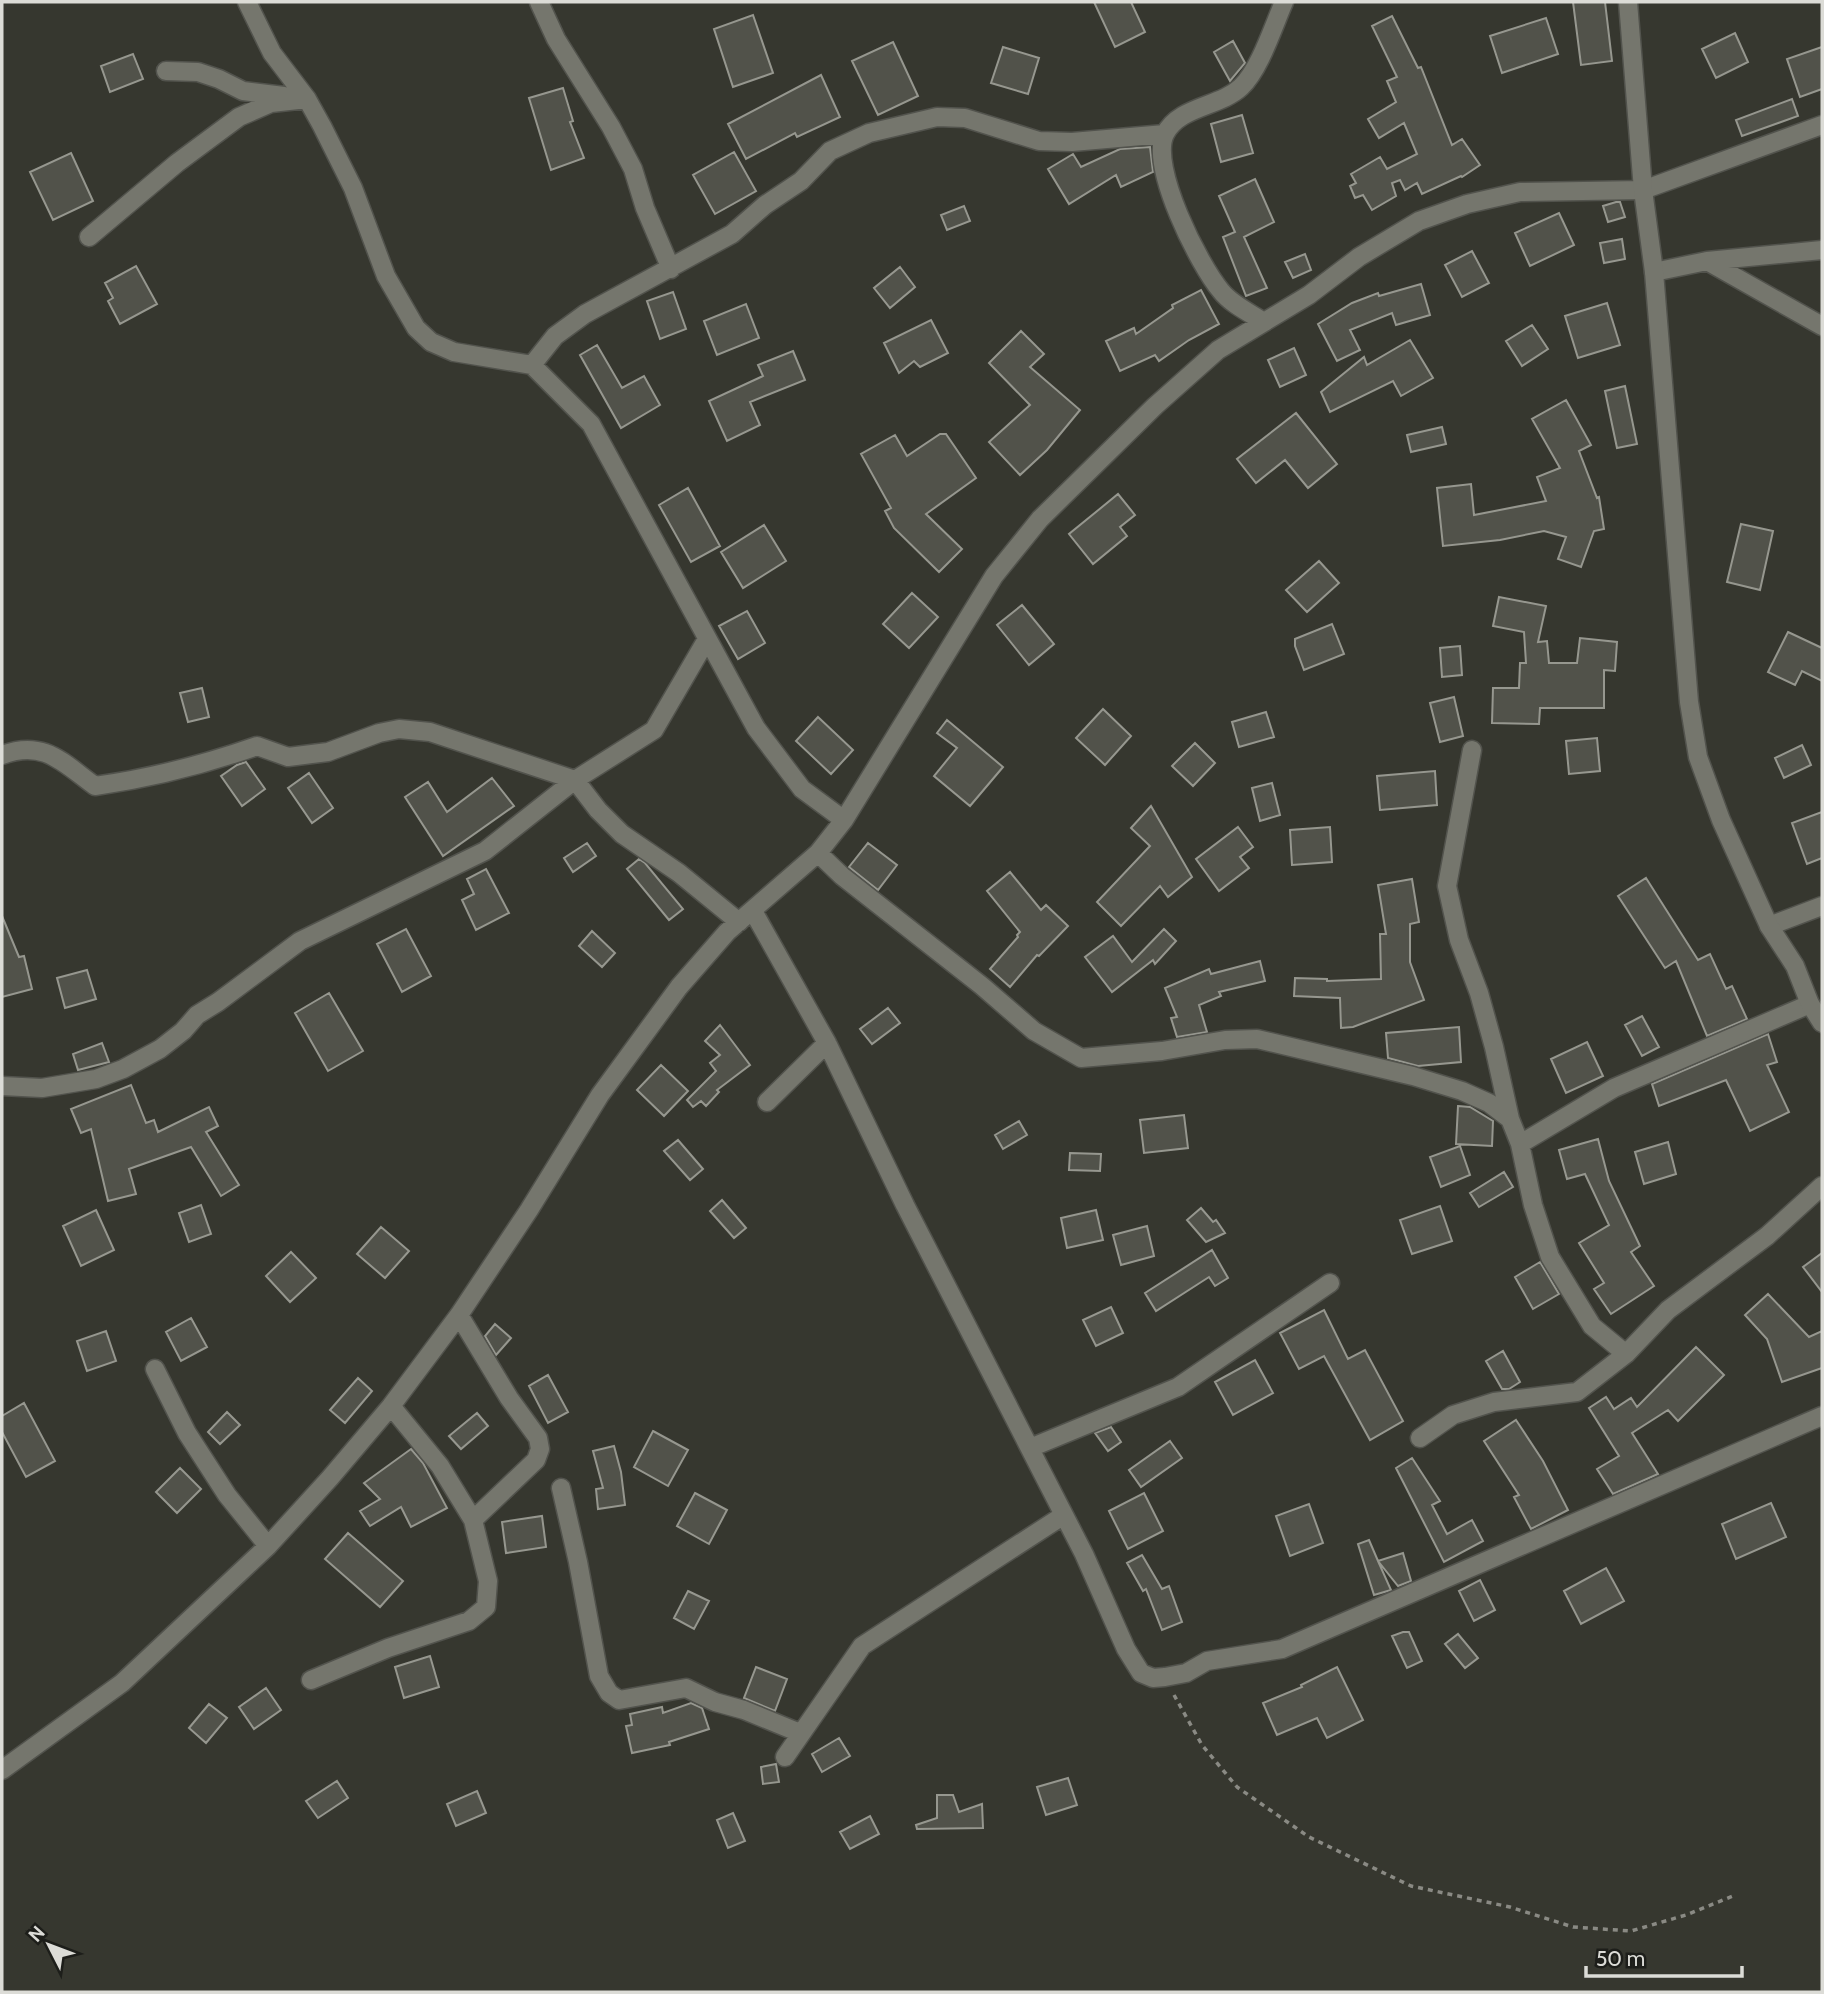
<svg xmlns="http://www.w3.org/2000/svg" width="1824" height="1994" font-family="Cabin,sans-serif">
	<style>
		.building { fill: #51524a; stroke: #96978f; stroke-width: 2 }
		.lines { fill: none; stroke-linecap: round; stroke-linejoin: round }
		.minor-casing { stroke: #52534d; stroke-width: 21 }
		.tertiary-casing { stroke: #52534d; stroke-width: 21 }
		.path { stroke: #8a8a84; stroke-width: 3.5; stroke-dasharray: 5 5; stroke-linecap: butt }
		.minor { stroke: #75766d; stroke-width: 18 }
		.tertiary { stroke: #75766d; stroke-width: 18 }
	</style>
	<rect width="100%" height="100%" fill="#36372f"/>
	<path class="building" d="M1094,2H1131L1145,32L1115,47Z
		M1573,2H1605L1612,61L1581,65Z
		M753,15L773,73L733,87L714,29Z
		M1392,16L1418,68L1421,67L1452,145L1462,139L1480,165L1462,177L1461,176L1422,194L1417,183L1405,190L1400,180L1392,183L1396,196L1372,210L1363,195L1355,198L1350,186L1356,183L1351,174L1380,157L1387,169L1417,154L1404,123L1379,138L1368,119L1396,102L1387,81L1397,77L1372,26Z
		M1546,18L1558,54L1502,73L1490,36Z
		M1735,33L1748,62L1716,78L1702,49Z
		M1233,41L1245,63L1230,81L1214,52Z
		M893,42L918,96L878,115L852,61Z
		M1003,47L1039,58L1028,94L991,83Z
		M1822,47V89L1800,97L1787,59Z
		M133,54L143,79L110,92L101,66Z
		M821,75L840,117L797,137L795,133L746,159L728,124Z
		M563,88L573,121L570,122L584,158L551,170L529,98Z
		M1792,99L1798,116L1742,136L1736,120Z
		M1242,115L1253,153L1221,162L1211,124Z
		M1150,147L1153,172L1121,187L1116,175L1069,204L1048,169L1073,154L1081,167L1120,149Z
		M734,152L756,191L715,214L693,175Z
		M71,153L93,201L53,220L30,172Z
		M1255,179L1274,222L1244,237L1267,288L1246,296L1223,237L1235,232L1219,196Z
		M1616,202H1620L1625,217L1608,222L1603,206Z
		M964,206L970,221L947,230L941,215Z
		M1559,213L1574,245L1530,266L1515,233Z
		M1622,239L1625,259L1604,263L1600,243Z
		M1472,251L1489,283L1462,297L1445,265Z
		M1305,254L1311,270L1293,278L1285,262Z
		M136,266L157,304L120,324L108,301L113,298L105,283Z
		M900,267L915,287L890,308L874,288Z
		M1421,284L1430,315L1396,325L1392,313L1350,330L1360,350L1337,361L1318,324L1352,303L1378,293L1379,296Z
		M1201,290L1219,324L1189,340L1159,361L1155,355L1120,371L1106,341L1134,328L1136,334L1173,308L1172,305Z
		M673,292L686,329L660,339L647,301Z
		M1607,303L1620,345L1578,358L1565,316Z
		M746,304L759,338L717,355L704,321Z
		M931,320L948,353L920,367L914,361L899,373L884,343Z
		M1532,325L1548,349L1522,366L1506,341Z
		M1021,331L1044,354L1030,367L1080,410L1047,450L1020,475L989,442L1030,405L989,363Z
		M1410,340L1433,378L1401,396L1393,381L1330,412L1321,392L1364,357L1367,365Z
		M597,345L622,388L644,376L660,405L621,428L580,355Z
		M1294,348L1306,375L1280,387L1268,360Z
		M793,351L805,380L750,402L760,425L727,441L709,401L763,376L758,365Z
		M1625,386L1637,444L1617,448L1605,391Z
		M1566,400L1591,445L1579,451L1597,498L1599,497L1604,529L1594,531L1581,567L1558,559L1566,537L1544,531L1500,540L1443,546L1437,488L1471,484L1474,515L1546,501L1537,477L1560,468L1532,419Z
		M1296,413L1337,464L1308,488L1285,460L1256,483L1237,459Z
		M1442,427L1446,444L1411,452L1407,435Z
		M940,434H946L976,478L926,514L962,549L939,572L894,528L885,511L891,508L861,454L895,435L907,456Z
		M688,488L720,546L691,562L659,505Z
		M1118,494L1135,515L1120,527L1127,536L1093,564L1069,534Z
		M1741,524L1773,531L1760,590L1727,582Z
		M764,525L786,561L743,588L721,552Z
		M1319,561L1339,583L1307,612L1286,590Z
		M912,593L938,617L909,648L883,624Z
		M1499,597L1546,606L1538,642L1547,641L1549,663H1577L1580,638L1617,642L1615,671L1604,670V708H1540L1539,724L1492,723L1493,688H1519L1520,663H1526L1524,632L1493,626Z
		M1022,605L1054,644L1029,665L997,625Z
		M747,611L765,643L738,659L719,626Z
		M1332,624L1344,654L1304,670L1295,646V639Z
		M1788,632L1822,648V681L1802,671L1795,685L1768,672Z
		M1460,646L1462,675L1442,677L1440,648Z
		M202,688L209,717L188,722L180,693Z
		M1454,697L1463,736L1440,742L1430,703Z
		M1103,709L1131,736L1105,765L1076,738Z
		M1266,712L1274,737L1239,747L1232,722Z
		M818,717L853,750L831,774L796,741Z
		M947,720L1003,767L970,806L934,776L957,748L937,733Z
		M1597,738L1600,771L1569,774L1566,741Z
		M1195,743L1215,763L1193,786L1172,766Z
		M1802,745L1811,765L1784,778L1775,758Z
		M246,762L265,789L242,806L221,776L237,765Z
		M1435,771L1437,805L1380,810L1377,776Z
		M309,773L333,808L312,823L288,788Z
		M492,778L514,806L443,856L405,797L428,782L447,812Z
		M1272,783L1280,815L1260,821L1252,788Z
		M1151,806L1192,877L1168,897L1160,886L1121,926L1097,902L1150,846L1131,828Z
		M1822,812V858L1807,864L1792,823Z
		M1238,827L1253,847L1240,857L1249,868L1219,891L1196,859Z
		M1330,827L1332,862L1292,865L1290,830Z
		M587,843L596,856L573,872L564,858Z
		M868,843L897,865L878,890L849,867Z
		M639,859L645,863L683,909L669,920L627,869Z
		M486,869L509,913L476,930L462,900L474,894L467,879Z
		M1010,872L1041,910L1046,905L1068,926L1039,956L1037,955L1010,987L990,969L1018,937L1017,935L1020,932L987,891Z
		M1646,878L1698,960L1710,954L1726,989L1732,986L1747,1019L1707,1036L1676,961L1665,968L1618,896Z
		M1412,879L1419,922L1410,924V962L1424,1000L1353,1027L1341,1028L1340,998L1294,996L1295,978L1327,979V981L1381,979L1380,934H1386L1378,885Z
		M2,916L19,957L24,956L32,989L2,997Z
		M406,929L431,976L402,992L377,944Z
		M1164,929L1176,941L1155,964L1153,960L1112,992L1085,957L1113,936L1132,962Z
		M592,931L615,953L602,967L579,946Z
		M1260,961L1265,981L1219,992L1221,996L1199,1005L1207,1032L1177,1037L1171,1018L1177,1017L1165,988L1209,969L1211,974Z
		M87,970L96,999L65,1008L57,978Z
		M329,993L363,1051L328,1071L295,1013Z
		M888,1008L900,1023L872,1044L860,1029Z
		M1642,1016L1659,1047L1642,1056L1625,1025Z
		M720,1025L750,1065L717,1090L719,1092L706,1106L701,1101L693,1107L687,1100L716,1071L710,1063L720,1055L705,1041Z
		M1459,1027L1461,1062L1418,1066L1388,1058L1386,1033Z
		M1768,1034L1777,1062L1767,1065L1789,1112L1750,1131L1726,1080L1659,1106L1652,1084Z
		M1587,1042L1603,1076L1566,1093L1551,1059Z
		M102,1043L109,1062L78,1070L73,1054Z
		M661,1065L688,1091L664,1116L637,1090Z
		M131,1085L146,1123L154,1120L158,1132L209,1107L218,1126L206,1132L239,1185L221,1196L191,1147L129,1169L136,1194L108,1201L91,1129L81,1133L71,1109Z
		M1458,1106L1470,1107L1493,1121L1492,1146L1456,1144Z
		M1184,1115L1188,1148L1144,1153L1140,1120Z
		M1019,1121L1027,1135L1003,1149L995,1135Z
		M1598,1139L1609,1181L1640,1246L1631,1252L1654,1286L1611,1314L1594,1289L1604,1283L1579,1243L1609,1225L1585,1174L1567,1179L1559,1150Z
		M678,1140L703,1169L690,1180L664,1151Z
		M1668,1142L1676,1174L1644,1184L1635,1152Z
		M1460,1146L1470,1175L1441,1187L1430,1157Z
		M1070,1153L1101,1154L1100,1171L1069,1170Z
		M1504,1172L1513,1187L1479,1207L1470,1193Z
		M722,1200L746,1228L734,1238L710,1211Z
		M201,1205L211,1234L189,1242L179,1213Z
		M1440,1206L1452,1241L1412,1254L1400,1220Z
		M1201,1208L1213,1222L1216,1220L1225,1233L1206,1242L1187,1220Z
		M96,1210L114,1250L81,1266L63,1226Z
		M1096,1210L1103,1240L1067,1248L1061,1218Z
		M1147,1226L1154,1256L1121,1265L1113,1235Z
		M381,1227L409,1251L385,1278L357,1254Z
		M1212,1250L1228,1278L1215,1286L1209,1277L1156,1311L1145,1293Z
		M291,1252L316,1278L290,1302L266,1276Z
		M1822,1253V1292L1803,1267Z
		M1540,1262L1559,1294L1533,1309L1515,1277Z
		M1768,1294L1809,1337L1822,1331V1368L1782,1382L1767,1339L1745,1315Z
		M1111,1307L1123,1333L1096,1346L1083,1320Z
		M1324,1310L1348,1359L1365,1350L1403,1421L1370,1440L1324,1356L1299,1369L1280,1333Z
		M191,1318L207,1347L181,1361L166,1332Z
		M495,1324L511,1338L496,1355L485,1336Z
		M106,1331L116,1361L87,1371L77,1341Z
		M1696,1347L1724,1375L1678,1421L1668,1410L1632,1433L1658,1474L1613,1494L1597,1469L1619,1456L1589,1408L1606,1397L1614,1409L1631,1398L1637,1407Z
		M1503,1351L1520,1382L1509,1389H1502L1486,1361Z
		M1255,1360L1273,1393L1233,1415L1215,1382Z
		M548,1375L568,1412L548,1423L529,1386Z
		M358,1378L372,1391L345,1423L330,1410Z
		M24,1403L55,1461L26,1477L2,1432V1416Z
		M227,1412L240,1425L220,1444L208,1432Z
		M477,1413L488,1426L461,1449L449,1436Z
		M1516,1420L1543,1461L1568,1510L1531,1529L1514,1497L1519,1495L1484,1441Z
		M1111,1427L1121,1442L1108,1451L1095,1433Z
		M653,1431L688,1450L668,1486L634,1467Z
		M1170,1441L1182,1458L1141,1487L1129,1470Z
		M614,1446L621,1472L625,1505L598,1509L596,1489L603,1488L593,1451Z
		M411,1449L423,1463L447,1508L411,1527L401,1507L370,1526L360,1511L380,1499L364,1483Z
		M1412,1458L1440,1501L1432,1505L1447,1534L1472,1520L1483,1541L1444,1562L1396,1468Z
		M180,1468L201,1489L177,1513L156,1492Z
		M695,1493L727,1510L709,1544L677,1526Z
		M1144,1493L1163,1531L1128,1549L1109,1511Z
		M1771,1503L1786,1537L1736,1559L1722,1524Z
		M1309,1504L1323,1543L1290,1556L1276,1516Z
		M542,1516L546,1547L506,1553L502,1522Z
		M348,1533L403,1581L380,1607L325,1559Z
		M1369,1540L1378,1561L1403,1553L1411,1581L1398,1586L1378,1561L1391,1590L1374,1595L1358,1544Z
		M1142,1555L1162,1589L1169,1586L1182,1622L1162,1630L1146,1589L1143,1591L1127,1563Z
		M1606,1568L1624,1601L1581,1624L1564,1591Z
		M1480,1580L1495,1610L1474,1621L1459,1591Z
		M688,1591L709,1601L694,1629L674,1618Z
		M1403,1632H1409L1422,1661L1407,1668L1392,1636Z
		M1458,1634L1478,1658L1465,1668L1445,1644Z
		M430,1656L439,1687L404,1698L395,1667Z
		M756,1667L787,1679L775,1711L744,1698Z
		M1337,1667L1363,1720L1327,1738L1317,1718L1277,1735L1263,1703L1302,1687L1301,1685Z
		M266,1688L281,1710L254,1729L239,1707Z
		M691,1703L702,1708L709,1729L669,1742L670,1745L632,1753L626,1726L632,1725L630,1714L662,1707L663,1713Z
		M209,1704L227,1718L206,1743L189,1728Z
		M839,1738L850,1756L822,1772L812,1754Z
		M776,1764L779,1782L763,1784L761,1767Z
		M1068,1778L1077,1805L1046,1815L1037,1787Z
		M337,1781L348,1798L318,1818L306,1801Z
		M477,1791L486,1813L456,1826L447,1804Z
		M937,1795H953L959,1812L982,1804L983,1828L917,1829L916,1825L937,1818Z
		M733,1813L745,1841L728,1848L717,1820Z
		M870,1816L879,1834L850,1849L840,1832Z"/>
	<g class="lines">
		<g class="minor-casing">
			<path id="minor" d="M247,2L272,53L307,99L322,126L353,188L386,276L416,328L431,342L454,352L532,365L591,424L756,728L802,789L844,820
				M539,2L556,39L611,127L633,169L645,208L671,269
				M166,71L198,72L219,79L243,91L284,96
				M89,237L177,163L239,117L271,103L307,99
				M1707,261L1822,326
				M1654,272L1707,261L1822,250
				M1264,322C1250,313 1231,304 1221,291C1199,265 1149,166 1165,134C1179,106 1220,107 1241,87C1260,69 1273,27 1284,2
				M532,365L555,336L585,314L732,234L765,205L801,181L830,151L869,133L937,117L965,118L1039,141L1072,142L1165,134
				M1472,750L1447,886L1459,940L1479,993L1494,1047L1510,1119
				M2,755C44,739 63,763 95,786C152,778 203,765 257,746L288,757L328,752L379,733L399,729L430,732L575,780L598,810L622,834L679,873L739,922
				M818,853L842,876L982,986L1034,1031L1081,1058L1162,1051L1225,1040L1257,1039L1413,1076L1462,1091L1489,1103L1510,1119L1520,1144L1533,1205L1550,1257L1592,1326L1626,1354
				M753,911L827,1043L905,1205L1084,1554L1126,1649L1141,1673L1153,1678L1165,1677L1186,1673L1207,1661L1282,1649L1822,1416
				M1769,926L1822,906
				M2,1086L42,1088L96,1079L123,1069L160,1049L183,1031L197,1015L218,1002L300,941L485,851L575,780L654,730L707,639
				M767,1102L827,1043
				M1520,1144L1614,1088L1810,1004
				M459,1315L509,1398L538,1438L540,1449L536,1460L473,1520
				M155,1369L187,1433L227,1495L268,1546
				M1420,1438L1453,1415L1494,1402L1577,1392L1626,1354L1668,1310L1767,1236L1822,1186
				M1030,1448L1178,1387L1330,1283
				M561,1488L578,1562L599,1676L609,1693L619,1700L686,1688L715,1702L744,1710L800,1733
				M311,1680L388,1648L469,1621L486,1607L488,1581L473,1520L440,1466L391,1406
				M785,1757L862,1646L1064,1515
				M2,1770L122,1683L268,1546L330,1478L391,1406L459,1315L529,1210L600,1095L679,987L727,932L818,853L844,820L994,576L1040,519L1155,406L1218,350L1309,295L1359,257L1419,221L1467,204L1520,192L1643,190L1822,125"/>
		</g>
		<g class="tertiary-casing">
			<path id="tertiary" d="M1628,2L1643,190L1654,272L1689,702L1698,757L1721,820L1769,926L1795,966L1810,1004L1822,1023"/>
		</g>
		<path class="path" d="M1174,1695L1202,1745L1237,1787L1309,1837L1411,1886L1510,1907L1573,1927L1631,1931L1686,1915L1733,1896"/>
		<use href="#minor" class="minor"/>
		<use href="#tertiary" class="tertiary"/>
	</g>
	<rect width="1824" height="1994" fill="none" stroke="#dcdcd7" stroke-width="7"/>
	<g transform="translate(49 1945) rotate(312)" stroke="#1d1e1a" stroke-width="5" paint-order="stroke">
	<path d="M0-5L12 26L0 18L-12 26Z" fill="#dcdcd7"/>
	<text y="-10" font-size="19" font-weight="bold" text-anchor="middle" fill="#dcdcd7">N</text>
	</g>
	<path d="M1586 1966v10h156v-10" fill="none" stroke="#dcdcd7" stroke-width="3.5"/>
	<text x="1596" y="1966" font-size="21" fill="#dcdcd7" stroke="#1d1e1a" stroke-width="5" paint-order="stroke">50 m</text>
</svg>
